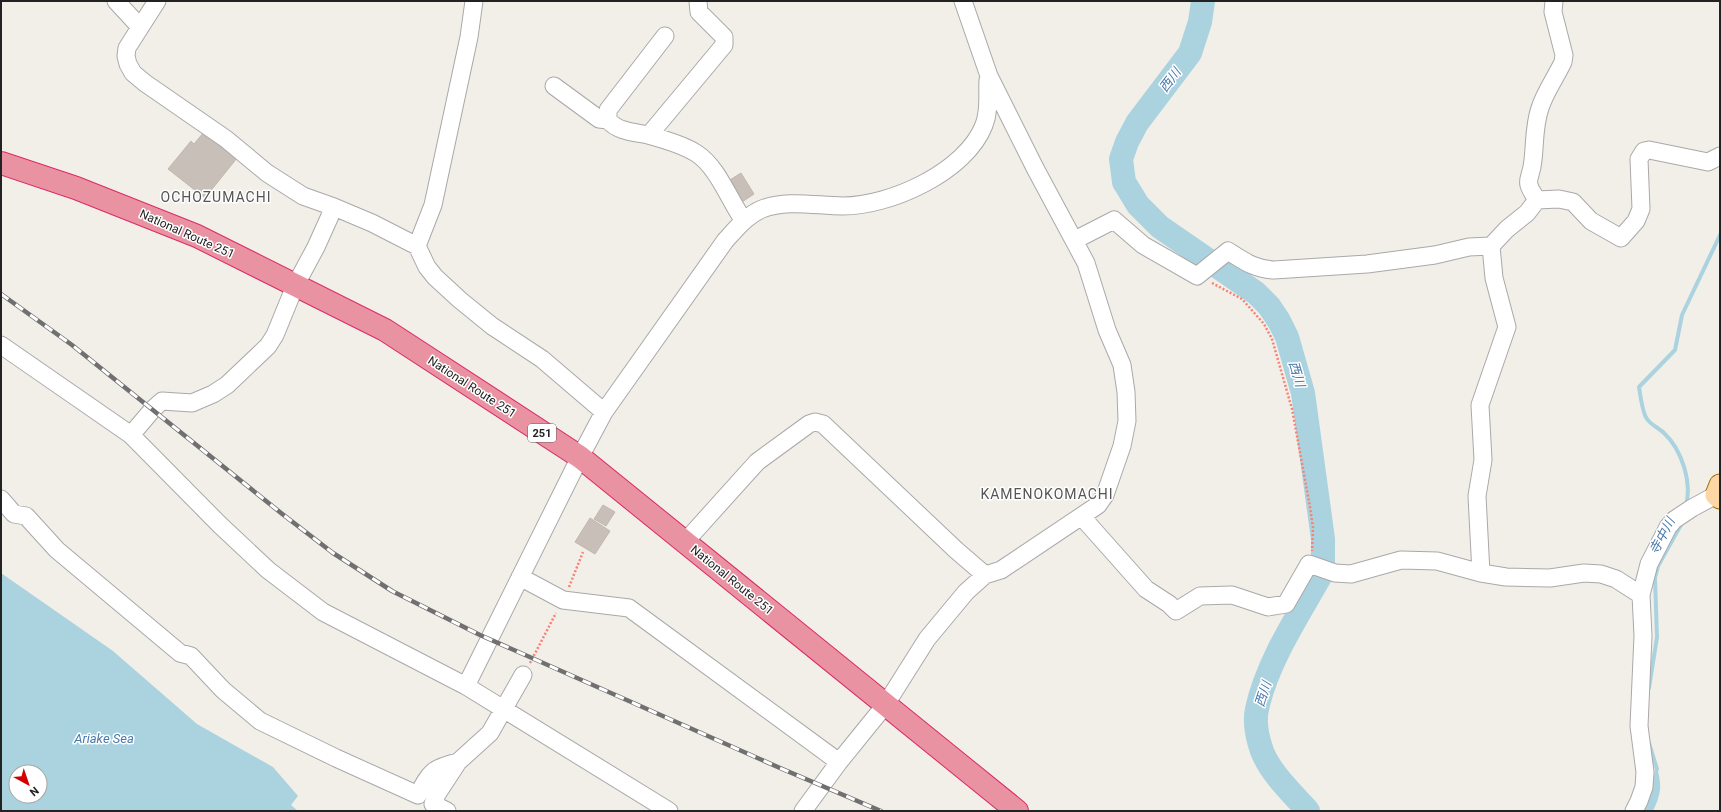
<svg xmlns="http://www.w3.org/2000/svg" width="1721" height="812" font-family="Roboto,'Noto Sans JP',sans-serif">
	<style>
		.water { fill: #aad3df; fill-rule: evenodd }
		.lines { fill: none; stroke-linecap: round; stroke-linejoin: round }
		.stream { stroke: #aad3df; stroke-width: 4 }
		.river { stroke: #aad3df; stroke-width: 24 }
		.building { fill: #c7bfb8; stroke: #c4b6ab }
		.minor-casing { stroke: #a9a9a9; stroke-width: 19 }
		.major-casing { stroke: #a06b00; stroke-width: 23 }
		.highway-casing { stroke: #dc2a67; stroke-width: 24 }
		.path { stroke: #fa8072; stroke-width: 2.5; stroke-dasharray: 2 2; stroke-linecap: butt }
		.minor { stroke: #fff; stroke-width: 17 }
		.major { stroke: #fcd6a4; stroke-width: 21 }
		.highway { stroke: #e892a2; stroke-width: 22 }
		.rail-casing { stroke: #707070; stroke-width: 4.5 }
		.rail { stroke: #fff; stroke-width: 3; stroke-dasharray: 9; stroke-linecap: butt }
		.labels { text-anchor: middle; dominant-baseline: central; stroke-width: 3; stroke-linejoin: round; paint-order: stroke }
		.shield { fill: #fff; stroke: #646464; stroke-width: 1 }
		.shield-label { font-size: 11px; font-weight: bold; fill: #222 }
		.street-label { font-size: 12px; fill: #222; stroke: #fff }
		.water-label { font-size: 13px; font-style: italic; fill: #4a7aab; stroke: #fff }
		.quarter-label { font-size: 14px; letter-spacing: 1px; fill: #555; stroke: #fff }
	</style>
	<rect width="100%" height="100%" fill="#f2efe9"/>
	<path class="water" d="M1,573L113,651L197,724L273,767L298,796L291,805L298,811H1ZM16,772H40V796H16Z
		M1656,764C1662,784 1662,792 1653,811H1642L1652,790Z"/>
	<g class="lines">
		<path class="stream" d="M1686,506C1692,482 1682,450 1664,433C1659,428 1651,425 1647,419C1643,414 1640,394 1639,387L1675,350L1682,315L1720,235
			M1649,688L1657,637L1655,578L1658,566L1682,523
			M1649,743L1657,769"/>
		<path class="river" d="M1203,1L1200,22L1190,53L1137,123L1127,142L1121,159L1124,182L1138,205L1160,227L1256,293L1269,306L1279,321L1287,337L1303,393L1323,539V561L1321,575C1298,616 1267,662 1257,709C1254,723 1257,737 1262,751C1271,774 1292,793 1308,811"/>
	</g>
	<path class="building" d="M204,132L237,158L205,198L168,169L191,141L194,144Z
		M741,173L754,194L739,204L725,183Z
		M603,505L615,512L606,526L594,519Z
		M590,518L610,531L595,554L575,542Z"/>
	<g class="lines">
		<g class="minor-casing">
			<path id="minor" d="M116,1L140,27
				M157,1L127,48L126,56L128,64L133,73L145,83L226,139L267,173L303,196L334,207L372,223L417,246L427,267L435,277L460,300L492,326L542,359L604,412
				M665,36L608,110V120C618,132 634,132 648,135C663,139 683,145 696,153C718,167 729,200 744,221
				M554,86L599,119L608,120
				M649,135L724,45V37L699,12L698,1
				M1537,200L1559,199L1573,202L1591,221L1621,238L1636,221L1641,209L1639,159L1644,151L1649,150L1708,162L1720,156
				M1537,200C1522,177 1531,183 1533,160C1535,143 1534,125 1540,108C1545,92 1556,77 1563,62L1564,55L1553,12L1554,1
				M1075,240L1114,220L1143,245L1197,276L1228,251C1244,261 1254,269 1274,270L1367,264L1435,255L1469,247L1491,246L1507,229L1527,213L1537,200
				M417,246L433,205L469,37L474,1
				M1,345L131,435L220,525L268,570L323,612L466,686L669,811
				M131,435L153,409L162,401L192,403L213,394L227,385L268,346L275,335L295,286L316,247L334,207
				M1,499L14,514L26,516L57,550L180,653L191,656L223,690L260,721L336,758L418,795C430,772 432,768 458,762
				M1082,517L1146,589L1169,604L1176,611L1200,596L1232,595L1268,607L1286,604L1309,564L1335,573L1351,574L1401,560L1437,561L1481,573L1506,577L1550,578L1584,573L1601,574L1616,579L1641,595
				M685,542L757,462L809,424L815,422L823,424L956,550L985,575
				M1481,573L1477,496L1483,460L1480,405L1507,327L1494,278L1491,246
				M520,577L563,600L629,608L839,762
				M466,686L580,457L604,412L725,241C736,229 747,215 762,209C787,199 817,206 843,206C890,206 966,172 984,125C990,110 987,95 988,80
				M447,811L433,804L437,794L458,762L490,733L523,675
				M803,811L839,762L886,704L927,639L966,592L985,575L1001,570L1098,505L1105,495L1122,446L1127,421L1126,392L1122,365L1107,330L1086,263L1035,168L989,76L963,1
				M1634,811L1639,801L1644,787L1645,772L1639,726L1643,636L1641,595L1649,564L1668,527L1674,520L1692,508L1716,495"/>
		</g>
		<g class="major-casing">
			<path id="major" d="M1720,485L1716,495L1720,498"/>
		</g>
		<g class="highway-casing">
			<path id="highway" d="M1,163L76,188L197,236L385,330L580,457L1017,811"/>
		</g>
		<path class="path" d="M1212,283L1242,299L1264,324L1272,339L1292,409L1310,507L1313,528L1312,551
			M569,587L583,552
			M530,663L556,613"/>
		<use href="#minor" class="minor"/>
		<use href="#major" class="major"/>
		<use href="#highway" class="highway"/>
		<g class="rail-casing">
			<path id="rail" d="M1,294L72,345L281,513L333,553L392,591L480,635L780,768L881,811"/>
		</g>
		<use href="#rail" class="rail"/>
	</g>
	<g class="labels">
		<rect class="shield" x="528" y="424" width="28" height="18" rx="3"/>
		<g class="shield-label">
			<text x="542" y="433">251</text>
		</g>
		<g class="street-label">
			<text transform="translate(187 234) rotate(24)">National Route 251</text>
			<text transform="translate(472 387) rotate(33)">National Route 251</text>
			<text transform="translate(732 580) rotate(39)">National Route 251</text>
		</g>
		<g class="water-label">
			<text transform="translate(1170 80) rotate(-53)">西川</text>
			<text transform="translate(1297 374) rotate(74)">西川</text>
			<text transform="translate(1662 536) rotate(-62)">寺中川</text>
			<text transform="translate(1263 694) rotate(-72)">西川</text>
			<text x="104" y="738">Ariake Sea</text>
		</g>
		<g class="quarter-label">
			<text x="216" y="197">OCHOZUMACHI</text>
			<text x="1047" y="494">KAMENOKOMACHI</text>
		</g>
	</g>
	<rect width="1721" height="812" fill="none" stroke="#222222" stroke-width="4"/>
	<g transform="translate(28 784) rotate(140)"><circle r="19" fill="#ffffff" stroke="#a7a7a7"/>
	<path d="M0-3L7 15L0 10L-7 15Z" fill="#d40000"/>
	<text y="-6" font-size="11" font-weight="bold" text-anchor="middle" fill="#222222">N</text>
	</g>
</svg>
